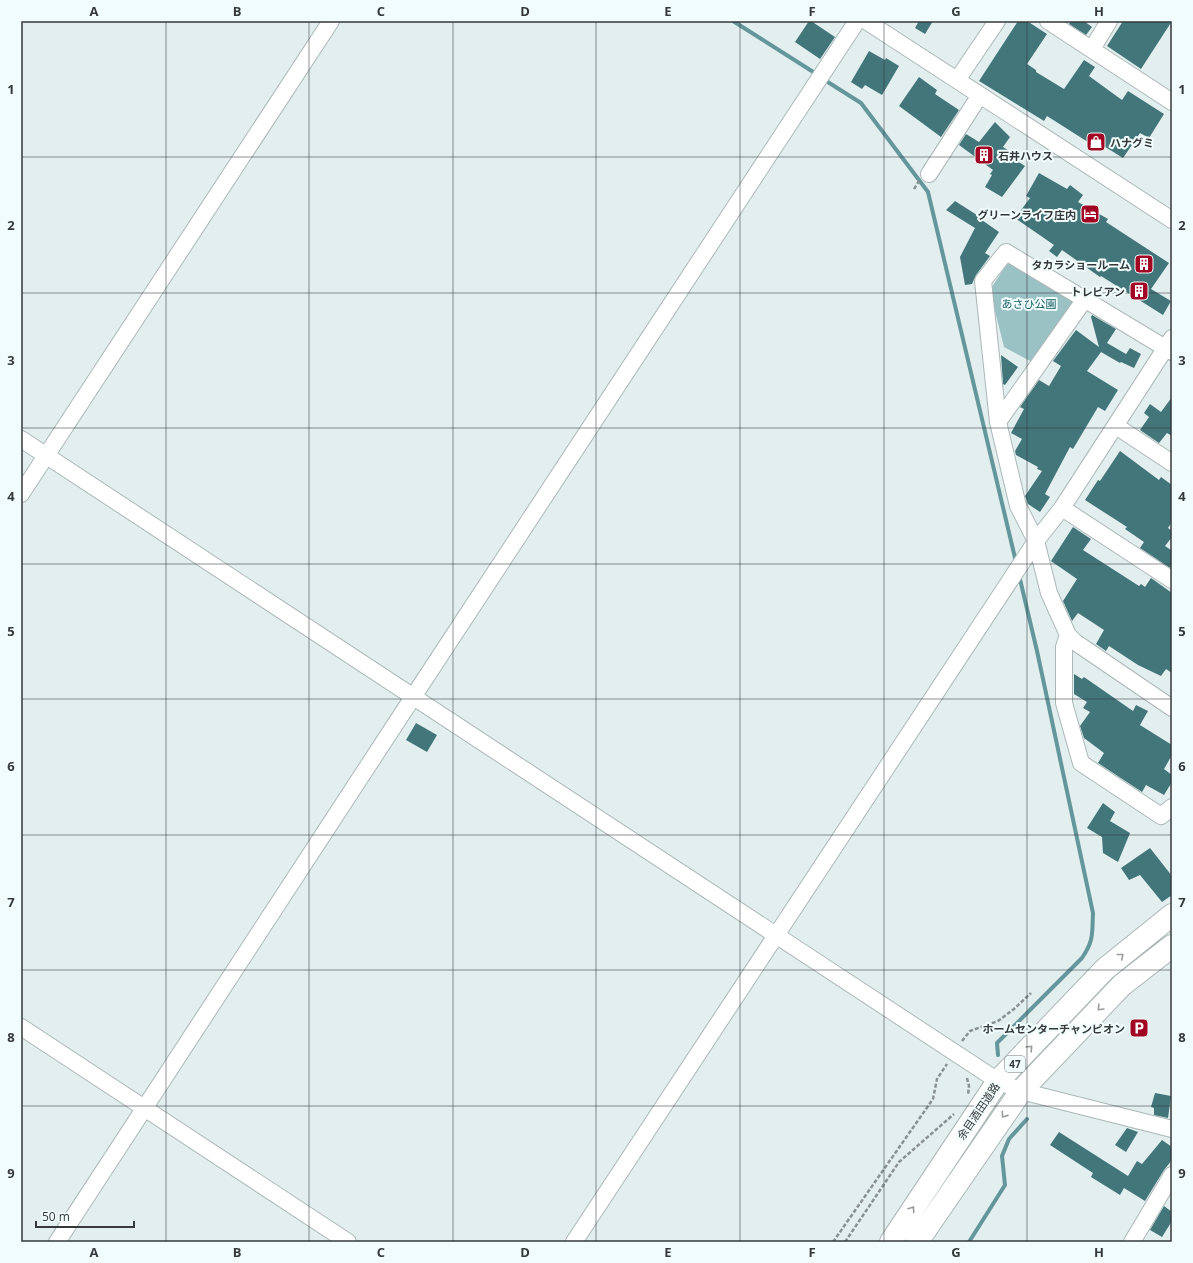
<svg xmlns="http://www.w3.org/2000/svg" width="1193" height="1263" font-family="'Open Sans','Noto Sans JP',sans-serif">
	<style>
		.green { fill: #9ac1c4 }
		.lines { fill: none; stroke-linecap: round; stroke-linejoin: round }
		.stream { stroke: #63979b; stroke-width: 4 }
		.building { fill: #42767a }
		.minor-casing { stroke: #acb7b7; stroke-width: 18 }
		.highway-casing { stroke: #acb7b7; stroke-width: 24 }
		.path { stroke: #8a9192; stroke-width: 2.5; stroke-dasharray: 4 2; stroke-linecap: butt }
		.minor { stroke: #fff; stroke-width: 16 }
		.highway { stroke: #fff; stroke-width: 22 }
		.oneway { stroke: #9a9c9c }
		.grid { fill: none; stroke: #35393a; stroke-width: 1; stroke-opacity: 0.55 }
		.labels { text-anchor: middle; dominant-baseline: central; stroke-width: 4; stroke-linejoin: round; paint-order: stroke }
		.shield { fill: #f1fcfc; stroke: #6d7474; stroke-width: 1 }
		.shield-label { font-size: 10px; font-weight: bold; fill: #35393a }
		.poi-label { font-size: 11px; font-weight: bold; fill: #35393a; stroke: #f1fcfc; text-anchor: end }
		.park-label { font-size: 11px; fill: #105b60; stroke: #f1fcfc }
		.street-label { font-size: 11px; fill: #35393a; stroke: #f1fcfc }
		.neatline { fill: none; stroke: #35393a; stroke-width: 1.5 }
		.grid-label { font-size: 13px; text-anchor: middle; font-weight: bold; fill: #35393a }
	</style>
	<rect width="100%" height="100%" fill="#e3eeef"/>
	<path class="green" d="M1010,259L1078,293L1032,362L1004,347L991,295L992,287Z"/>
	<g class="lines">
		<path class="stream" d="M733,21L818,75
			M823,79L861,103L928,192L1016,562
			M998,1055L997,1043L1082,958C1094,940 1092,934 1093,913L1037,651L1019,575
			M969,1242L1005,1185L1002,1156L1009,1139L1027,1119"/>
	</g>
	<path class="building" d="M809,21H811L835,37L820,59L795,42Z
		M919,21H933L925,34L915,28Z
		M1018,21H1027L1047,34L1027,64L1036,70V72L1064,89L1084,60L1095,67L1089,76L1122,100L1128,91L1164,114L1149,138L1140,133L1123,158L1094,140L1091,144L1047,116L1044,121L979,81Z
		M1071,21H1084L1092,27L1086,35L1069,24Z
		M1123,21H1172L1141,69L1107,46Z
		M869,51L885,60L886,58L899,66L882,95L865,85L862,89L851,82Z
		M919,77L937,90L935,94L959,110L941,137L899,106Z
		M995,122L1010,137L1003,147L1019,157L1017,161L1025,166L1002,197L985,187L992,175L990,174L993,170L959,145L966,134L979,142Z
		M1039,173L1067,189L1070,185L1083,195L1078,202L1108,219L1106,222L1169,263L1151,289L1171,301L1163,315L1101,276L1100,277L1062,250L1057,257L1049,251L1054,245L1015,218L1030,198L1026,196Z
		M955,201L980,217L979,218L999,232L985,253L990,256L976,275L972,284L965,285L960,257L975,228L946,210Z
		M1092,315L1116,329L1107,343L1126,354L1130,348L1141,354L1134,368L1121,362L1120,363L1101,352L1087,371L1118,390L1105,411L1098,407L1073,449L1070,447L1045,494L1050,497L1040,512L1028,504L1025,496L1042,471L1037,469L1038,467L1016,455L1015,451L1022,439L1011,433L1024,409L1020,407L1039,380L1049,386L1061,366L1053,361L1076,330L1099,347L1091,317Z
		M1001,355L1018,367L1005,385L1003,384Z
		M1172,397V436L1167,433L1159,443L1140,430L1149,417L1144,413L1150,404L1161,412Z
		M1120,451L1159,480L1161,477L1172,485V522L1168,528L1172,531V537L1165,546L1171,550L1172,549V565L1170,568L1140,548L1144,542L1125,529L1127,527L1085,500L1098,480L1100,481Z
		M1073,527L1091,539L1083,550L1139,586L1141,584L1145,587L1151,578L1172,593V673L1166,669L1161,676L1138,665L1109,646L1106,651L1096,644L1104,630L1078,613L1072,621L1063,601L1077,579L1051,561Z
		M1074,674L1082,679L1084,677L1133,711L1136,705L1148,711L1140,725L1172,745V755L1164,769L1172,775V782L1164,795L1146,785L1142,792L1098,763L1104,753L1084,738L1080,726L1090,712L1083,708L1087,702L1074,694Z
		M416,723L437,735L427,752L406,740Z
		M1103,803L1115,812L1110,821L1130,833L1118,862L1103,853L1102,837L1087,828Z
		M1150,848L1172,876V895L1162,902L1140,875L1129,880L1121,868Z
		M1155,1093L1171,1096L1168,1118L1154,1115V1108L1151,1107Z
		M1127,1128L1138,1132L1126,1152L1115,1145Z
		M1059,1132L1128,1176L1137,1161L1142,1164L1162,1140L1172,1147V1160L1164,1170L1145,1201L1124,1188L1120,1195L1091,1177L1093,1173L1050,1145Z
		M1164,1206L1172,1212V1221L1162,1237L1150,1230Z"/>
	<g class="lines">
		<g class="minor-casing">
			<path id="minor" d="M866,21L1172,220
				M1048,21L1172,102
				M1092,49L1109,21
				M957,80L997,21
				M929,174L980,95
				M1172,352L1006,252L983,281L998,422L1018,506L1036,541L1049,593L1068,635L1075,642L1172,708
				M998,422L1085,299
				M1116,426L1172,463
				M21,439L998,1081L1021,1091L1172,1129
				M21,494L331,21
				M1062,508L1172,580
				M1068,635L1064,647V703L1081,763L1161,816L1172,807
				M21,1027L348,1242
				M57,1242L413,697L857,21
				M574,1242L1036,541L1062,508L1172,338
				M1132,1242L1172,1175"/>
		</g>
		<g class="highway-casing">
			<path id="highway" d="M891,1242L998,1081L1105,969L1172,915
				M917,1242L1021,1091L1122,985L1172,946"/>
		</g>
		<path class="path" d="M914,189L919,181
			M962,1041L970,1031L998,1021L1014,1009L1031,993
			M967,1078L969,1086L968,1095
			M833,1242L933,1099L937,1079L947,1064
			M845,1242L899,1162L954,1114"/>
		<use href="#minor" class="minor"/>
		<use href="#highway" class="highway"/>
	</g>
	<defs><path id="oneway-chevron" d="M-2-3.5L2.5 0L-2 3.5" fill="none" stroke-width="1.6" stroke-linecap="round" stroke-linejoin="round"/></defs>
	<g class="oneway">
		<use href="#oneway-chevron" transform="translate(1121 956) rotate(-39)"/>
		<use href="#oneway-chevron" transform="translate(1100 1008) rotate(134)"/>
		<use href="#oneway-chevron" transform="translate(1030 1048) rotate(-46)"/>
		<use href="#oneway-chevron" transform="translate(1004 1115) rotate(125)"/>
		<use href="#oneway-chevron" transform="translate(912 1209) rotate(-56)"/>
	</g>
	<path class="grid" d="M166,21V1242M309,21V1242M453,21V1242M596,21V1242M740,21V1242M884,21V1242M1027,21V1242M21,157H1172M21,293H1172M21,428H1172M21,564H1172M21,699H1172M21,835H1172M21,970H1172M21,1106H1172"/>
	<defs>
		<g id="shop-square" transform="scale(1)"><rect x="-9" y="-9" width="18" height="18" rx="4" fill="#a20423" stroke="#f1fcfc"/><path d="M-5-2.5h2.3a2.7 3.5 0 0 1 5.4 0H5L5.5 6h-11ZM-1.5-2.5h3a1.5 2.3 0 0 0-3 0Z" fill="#fff"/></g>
		<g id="building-square" transform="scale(1)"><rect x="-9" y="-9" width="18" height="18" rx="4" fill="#a20423" stroke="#f1fcfc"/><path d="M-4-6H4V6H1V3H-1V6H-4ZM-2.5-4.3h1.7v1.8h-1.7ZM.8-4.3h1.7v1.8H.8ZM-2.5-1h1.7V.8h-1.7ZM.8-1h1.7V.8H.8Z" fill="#fff"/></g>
		<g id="hotel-square" transform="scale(1)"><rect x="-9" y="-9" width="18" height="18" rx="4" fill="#a20423" stroke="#f1fcfc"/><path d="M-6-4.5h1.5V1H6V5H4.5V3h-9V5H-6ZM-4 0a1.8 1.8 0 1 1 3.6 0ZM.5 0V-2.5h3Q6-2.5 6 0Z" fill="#fff"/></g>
		<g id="parking-square" transform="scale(1)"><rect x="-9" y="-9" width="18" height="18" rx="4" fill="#a20423" stroke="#f1fcfc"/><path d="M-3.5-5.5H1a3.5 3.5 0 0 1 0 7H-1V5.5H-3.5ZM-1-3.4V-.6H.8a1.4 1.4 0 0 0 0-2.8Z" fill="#fff"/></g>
	</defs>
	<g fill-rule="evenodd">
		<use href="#shop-square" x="1096" y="142"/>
		<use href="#building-square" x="984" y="155"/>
		<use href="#hotel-square" x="1090" y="214"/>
		<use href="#building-square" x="1144" y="264"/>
		<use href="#building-square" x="1139" y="291"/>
		<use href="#parking-square" x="1139" y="1028"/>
	</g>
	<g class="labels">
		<rect class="shield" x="1005" y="1056" width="20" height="16" rx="3"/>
		<g class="shield-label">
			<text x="1015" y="1064">47</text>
		</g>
		<g class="poi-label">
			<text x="1110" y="142" text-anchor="start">ハナグミ</text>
			<text x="998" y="155" text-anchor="start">石井ハウス</text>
			<text x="1076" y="214">グリーンライフ庄内</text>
			<text x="1130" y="264">タカラショールーム</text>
			<text x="1125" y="291">トレビアン</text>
			<text x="1125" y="1028">ホームセンターチャンピオン</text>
		</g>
		<g class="park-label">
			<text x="1029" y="303">あさひ公園</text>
		</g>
		<g class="street-label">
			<text transform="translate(978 1111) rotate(-56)">余目酒田道路</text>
		</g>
	</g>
	<rect width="1193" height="1263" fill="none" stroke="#f1fcfc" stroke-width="44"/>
	<path d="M36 1221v6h98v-6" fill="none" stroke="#35393a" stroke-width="2"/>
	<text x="42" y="1221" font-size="12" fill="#35393a" stroke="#f1fcfc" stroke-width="3" paint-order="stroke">50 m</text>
	<rect x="22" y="22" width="1149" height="1219" class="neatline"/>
	<g class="grid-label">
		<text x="94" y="16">A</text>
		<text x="237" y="16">B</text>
		<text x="381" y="16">C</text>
		<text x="525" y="16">D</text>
		<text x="668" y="16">E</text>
		<text x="812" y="16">F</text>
		<text x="956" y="16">G</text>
		<text x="1099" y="16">H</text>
		<text x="11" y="94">1</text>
		<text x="1182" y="94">1</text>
		<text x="11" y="230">2</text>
		<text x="1182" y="230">2</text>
		<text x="11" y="365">3</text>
		<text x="1182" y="365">3</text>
		<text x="11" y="501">4</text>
		<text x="1182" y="501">4</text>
		<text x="11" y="636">5</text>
		<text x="1182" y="636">5</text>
		<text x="11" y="771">6</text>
		<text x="1182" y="771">6</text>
		<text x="11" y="907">7</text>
		<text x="1182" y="907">7</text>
		<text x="11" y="1042">8</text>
		<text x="1182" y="1042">8</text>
		<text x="11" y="1178">9</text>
		<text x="1182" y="1178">9</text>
		<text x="94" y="1257">A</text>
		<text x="237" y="1257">B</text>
		<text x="381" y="1257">C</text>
		<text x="525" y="1257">D</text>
		<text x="668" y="1257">E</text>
		<text x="812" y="1257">F</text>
		<text x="956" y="1257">G</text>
		<text x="1099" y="1257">H</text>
	</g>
</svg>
